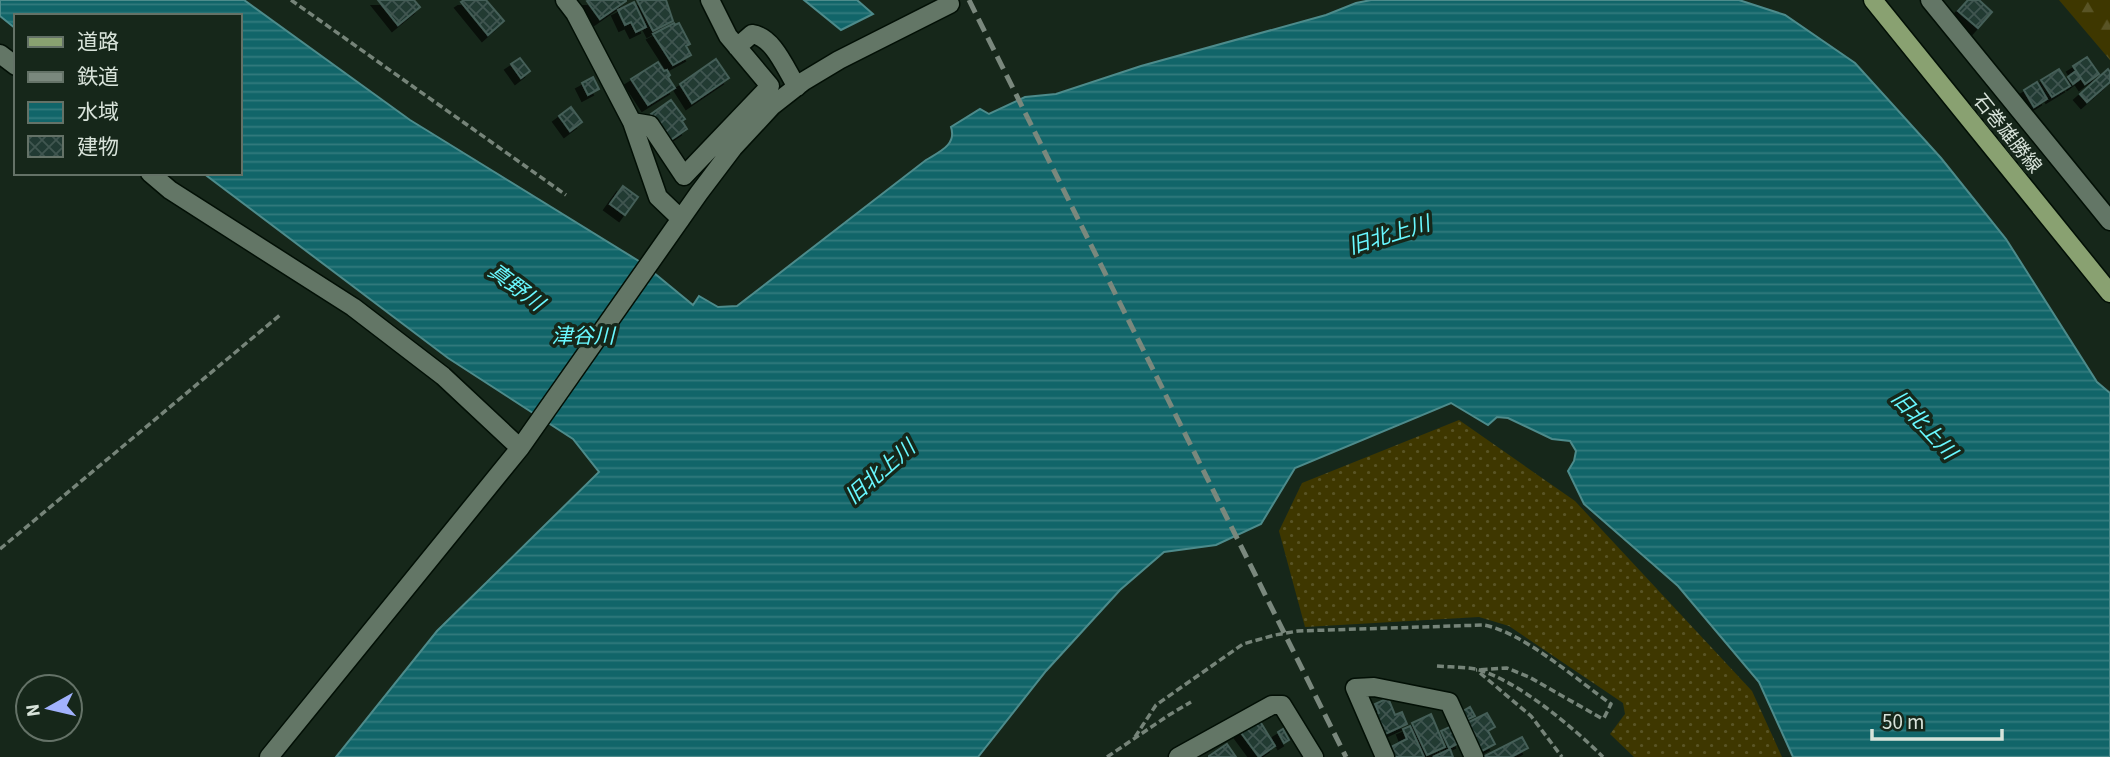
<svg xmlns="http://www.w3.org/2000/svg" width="2110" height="757" font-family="'Source Sans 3','Noto Sans JP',sans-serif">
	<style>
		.grass { fill: url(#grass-dots) }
		.forest { fill: url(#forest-firs) }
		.water { fill: url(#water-rules); stroke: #4d8b8b; stroke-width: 2 }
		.building { fill: url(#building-cross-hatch); stroke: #455f58; stroke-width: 2; filter: url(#shadow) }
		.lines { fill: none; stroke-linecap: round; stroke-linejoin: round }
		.minor-casing { stroke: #020f05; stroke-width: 21 }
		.major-casing { stroke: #020f05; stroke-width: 21 }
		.path { stroke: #768479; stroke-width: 3.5; stroke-dasharray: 7 3.5; stroke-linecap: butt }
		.minor { stroke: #637666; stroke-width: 18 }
		.major { stroke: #89a171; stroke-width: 18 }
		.rail { stroke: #7a887d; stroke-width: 5; stroke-dasharray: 14 7; stroke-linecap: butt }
		.labels { text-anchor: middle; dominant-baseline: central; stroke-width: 7; stroke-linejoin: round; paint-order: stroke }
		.street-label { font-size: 19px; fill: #d8e3da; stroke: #16271a }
		.water-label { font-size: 21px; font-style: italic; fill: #69f8ff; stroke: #16271a }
	</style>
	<defs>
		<pattern id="grass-dots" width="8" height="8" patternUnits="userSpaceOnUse" patternTransform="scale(1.75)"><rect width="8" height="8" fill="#3e3700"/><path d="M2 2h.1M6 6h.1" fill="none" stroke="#595425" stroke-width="1.8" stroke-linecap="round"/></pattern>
		<pattern id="forest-firs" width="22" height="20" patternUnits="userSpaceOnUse" patternTransform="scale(1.75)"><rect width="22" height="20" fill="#3e3700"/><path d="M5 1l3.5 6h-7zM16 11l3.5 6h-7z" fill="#595425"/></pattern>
		<pattern id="water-rules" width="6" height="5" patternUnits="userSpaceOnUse" patternTransform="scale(1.75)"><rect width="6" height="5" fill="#116569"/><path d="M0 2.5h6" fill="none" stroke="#337b7e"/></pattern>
		<pattern id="building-cross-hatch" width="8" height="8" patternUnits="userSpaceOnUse" patternTransform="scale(1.75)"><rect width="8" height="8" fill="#213a33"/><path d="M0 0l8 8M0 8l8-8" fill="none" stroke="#405650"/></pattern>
		<filter id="shadow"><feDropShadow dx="-6" dy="6" stdDeviation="0" flood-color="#0009"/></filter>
	</defs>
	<rect width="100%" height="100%" fill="#16271a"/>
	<path class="grass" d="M1459,420L1575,501L1752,691L1782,757H1634L1610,734L1625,714L1623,703L1509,626L1479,617L1305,627L1279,531L1302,483Z"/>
	<path class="forest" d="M2059,0H2110V60Z"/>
	<path class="water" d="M0,0H244L410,120L642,263L693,305L699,296L718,307L737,306L926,160C939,152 957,145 951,127L980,109L989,114L1025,97L1056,94L1141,66L1326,15L1356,3L1371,0H1739L1785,15L1855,63L1941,158L2006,239L2097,382L2110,393V757H1793L1759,682L1678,586L1584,504L1568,471L1574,461L1576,451L1570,441L1552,439L1508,418L1497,417L1488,425L1451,403L1295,468L1261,524L1216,545L1164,552L1120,590L1046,671L978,757H336L437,631L599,472L573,439L448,358L203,173H240V16H16V29L0,16Z
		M804,0H857L873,14L841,30Z"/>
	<path class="building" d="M378,0H414L420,7L398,25Z
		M464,0H486L504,21L488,35L461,2Z
		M589,0H626V1L600,19L587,1Z
		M637,0H666L673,21L653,31Z
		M1968,0H1979L1992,12L1978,28L1958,11Z
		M634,2L646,27L636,32L631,22L625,25L618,10Z
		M674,23L675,25L679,23L690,44L686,46L691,55L673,65L653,34Z
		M2087,57L2099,74L2085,84L2073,66Z
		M520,58L530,71L521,78L511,64Z
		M716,59L729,78L692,103L680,84Z
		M658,62L664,71L667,70L670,75L668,77L675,88L648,105L631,79Z
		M2059,69L2070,86L2052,97L2041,80Z
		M2108,69L2110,72V82L2087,102L2080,94Z
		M2076,71L2081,78L2073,84L2068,77Z
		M593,77L599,89L588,95L582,83Z
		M2037,82L2047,99L2034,107L2024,90Z
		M671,100L685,119L682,121L687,129L669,141L651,114Z
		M571,107L582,122L570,131L559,116Z
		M623,186L638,197L625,215L610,204Z
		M1388,698L1395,715L1402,712L1407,724L1383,735L1374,715L1379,713L1375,704Z
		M1470,707L1475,716L1464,721L1460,713Z
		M1487,713L1495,727L1488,731L1495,744L1480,752L1465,724Z
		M1431,714L1445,747L1427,755L1412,723Z
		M1258,718L1275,746L1259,757L1239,730Z
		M1454,725L1461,742L1449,748L1441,731Z
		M1410,726L1424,757H1393L1389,748L1407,739L1403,729Z
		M1283,729L1289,740L1284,743L1278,732Z
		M1522,737L1528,748L1511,757H1483Z
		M1227,744L1236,757H1209V756Z
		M1450,749L1453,757H1433Z"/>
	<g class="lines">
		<g class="minor-casing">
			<path id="minor" d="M565,0L575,13L632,122L658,197L681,219
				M1930,0L2110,221
				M737,47L752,34C774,37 786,70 797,87
				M0,54L16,66
				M632,122L650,125L684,176L770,86L728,36L710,0
				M150,173L170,190L353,307L443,376L520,448
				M269,757L520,448L699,193L733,148L772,106L804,81L839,60L950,4
				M1178,757L1272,705H1282L1314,757
				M1385,757L1355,688L1374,687L1449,702L1474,757"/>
		</g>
		<g class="major-casing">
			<path id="major" d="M1873,0L2110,293"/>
		</g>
		<path class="path" d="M291,0L566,195
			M0,549L280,315
			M1437,666C1450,667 1464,667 1476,669C1517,680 1573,727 1603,757
			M1480,673L1531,716L1562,757
			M1135,737L1156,705L1243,644L1275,635L1298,631L1483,625C1520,630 1580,682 1611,704L1604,718H1601L1529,677L1507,668L1476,670
			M1107,757L1169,715L1191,702"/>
		<use href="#minor" class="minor"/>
		<use href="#major" class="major"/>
		<path class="rail" d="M969,0L1346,757"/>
	</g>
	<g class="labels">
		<g class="street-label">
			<text transform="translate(2007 134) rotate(51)">石巻雄勝線</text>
		</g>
		<g class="water-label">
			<text transform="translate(1389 235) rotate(-17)">旧北上川</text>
			<text transform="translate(516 287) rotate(37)">真野川</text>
			<text x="583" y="336">津谷川</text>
			<text transform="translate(1924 425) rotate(47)">旧北上川</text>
			<text transform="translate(880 472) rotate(-41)">旧北上川</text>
		</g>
	</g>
	<rect x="14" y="14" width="228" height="161" fill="#16271a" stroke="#647267" stroke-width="2"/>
	<rect x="28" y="37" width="35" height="10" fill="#89a171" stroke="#647267" stroke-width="2"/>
	<text x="77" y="49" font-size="21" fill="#d8e3da">道路</text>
	<rect x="28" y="72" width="35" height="10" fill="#7a887d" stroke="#647267" stroke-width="2"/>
	<text x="77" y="84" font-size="21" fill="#d8e3da">鉄道</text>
	<rect x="28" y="102" width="35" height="21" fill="url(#water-rules)" stroke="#647267" stroke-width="2"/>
	<text x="77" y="119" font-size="21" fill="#d8e3da">水域</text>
	<rect x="28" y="136" width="35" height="21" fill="url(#building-cross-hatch)" stroke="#647267" stroke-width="2"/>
	<text x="77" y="154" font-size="21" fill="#d8e3da">建物</text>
	<g transform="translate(49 708) rotate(262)"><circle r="33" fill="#16271a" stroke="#647267" stroke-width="2"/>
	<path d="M0-5L12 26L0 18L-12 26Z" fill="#a1b2fd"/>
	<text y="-10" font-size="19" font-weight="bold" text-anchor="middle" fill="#d8e3da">N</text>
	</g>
	<path d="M1872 729v10h130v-10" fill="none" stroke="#d8e3da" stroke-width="3.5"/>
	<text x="1882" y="729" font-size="21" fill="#d8e3da" stroke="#16271a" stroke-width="5" paint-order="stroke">50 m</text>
</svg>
